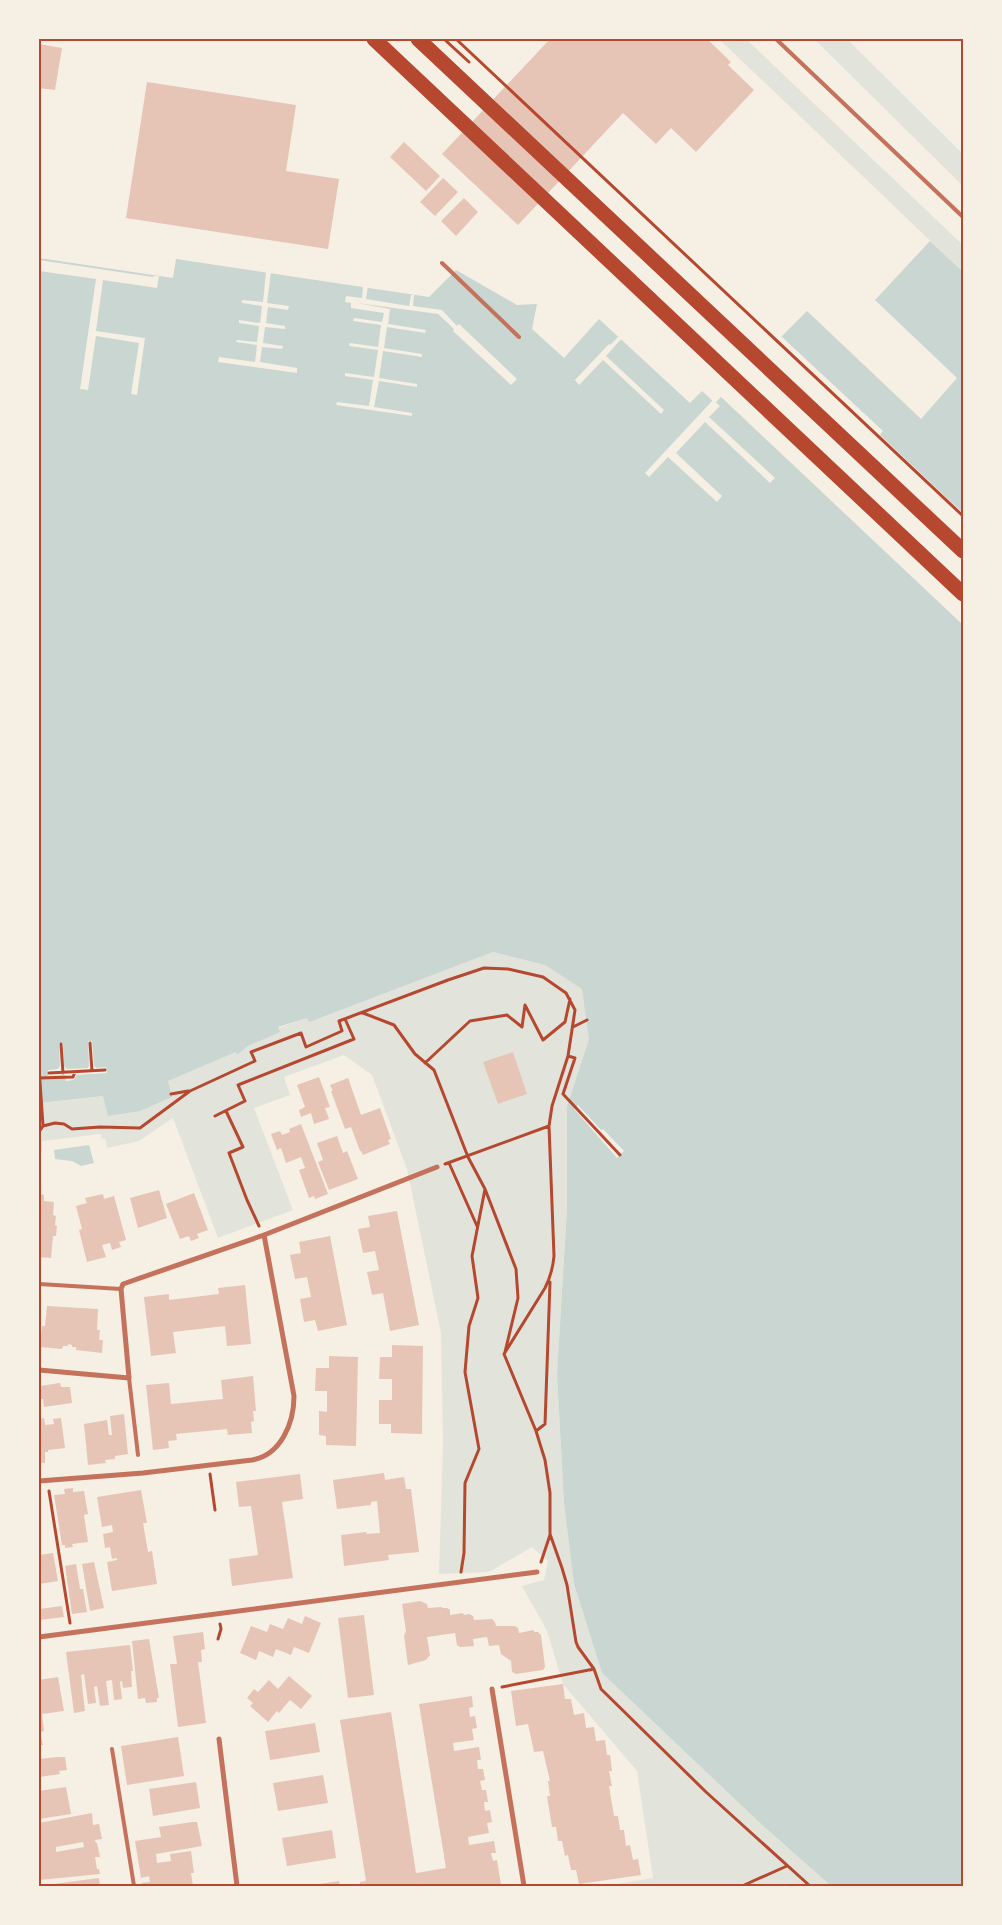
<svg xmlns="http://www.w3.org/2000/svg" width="1002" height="1925" font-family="'Exo 2',sans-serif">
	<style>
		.green { fill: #e2e4dc }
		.water { fill: #c9d6d2 }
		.pier { fill: #f6efe4 }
		.building { fill: #e6c5b7; fill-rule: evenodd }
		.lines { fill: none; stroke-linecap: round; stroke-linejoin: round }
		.path { stroke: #b5482f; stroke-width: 3 }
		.service { stroke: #c5725c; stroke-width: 4 }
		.minor { stroke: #c5725c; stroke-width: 5 }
		.motorway { stroke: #b5482f; stroke-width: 15 }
		.neatline { fill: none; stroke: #b5482f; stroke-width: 2 }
	</style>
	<rect width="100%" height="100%" fill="#f6efe4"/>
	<path class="green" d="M719,39H746L963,245V272Z
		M814,39H847L963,154V186Z
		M493,952L546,965L583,989L589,1039L567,1106V1209L557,1374L564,1503L574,1584L602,1673L760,1823L831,1886H606L653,1878L637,1771L563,1684L547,1631L522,1586L544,1580L548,1561L532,1547L489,1572L439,1574L443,1444L441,1333L407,1169L372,1075L344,1055L284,1077L290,1095L254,1108L293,1210L218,1238L173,1118L139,1141L107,1148L105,1138L102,1139L101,1134L42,1141V1151L39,1159V1103L104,1096L172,1097L168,1081L236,1052L238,1054L248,1046L279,1032L278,1028L307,1018L309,1021Z"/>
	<path class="water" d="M930,241L963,272V1886H831L760,1823L602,1673L574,1584L564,1503L557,1374L567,1209V1106L589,1039L582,989L545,965L493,952L309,1022L307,1018L278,1027L280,1032L248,1046L237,1055L236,1052L168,1081L172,1097L140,1111L108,1116L103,1096L39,1103V258L173,278L176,259L429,297L456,270L517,305L537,304L532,329L564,358L599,319L690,403L702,391L715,403L807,311L921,419L957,378L875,300Z
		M89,1145L94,1163L81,1166L72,1161L55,1159L54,1150Z"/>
	<path class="pier" d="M39,260L153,277V276H159L157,288L103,280L96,331L145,338L137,395L131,394L139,343L96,336L88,390L80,389L96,279L39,271Z
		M266,272H271L267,303L289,306L288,310L268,307L266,323L285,326V329L265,327L263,343L283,346L282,349L262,347L260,362L297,368V373L218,362L219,357L255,362L257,345L236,342L237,340L257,342L259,326L239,323V320L260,323L262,306L242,303V300L263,302Z
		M363,285L368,286L366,299L409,306L411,295H414L413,306L442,310L457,326L459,324L517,379L511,385L453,331L454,329L438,314L357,303L390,309L388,324L426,330L425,333L387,327L384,348L422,354V357L383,351L379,378L417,384V387L379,381L374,407L412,413V416L336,405L337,402L369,406L373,380L345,376V373L374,377L378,350L349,346L350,343L378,347L381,325L353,321L354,318L382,322L384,313L351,308V303L345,302L346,296L362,298Z
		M619,336L622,338L606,356L664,410L661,414L603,360L579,385L575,380L609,344L610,345Z
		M781,336L883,431L880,435L963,513V625L719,395L777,338L778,339Z
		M713,400L720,406L709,417L775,478L770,483L705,422L676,453L722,496L717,502L668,457L649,477L645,473Z
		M88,1041H92L94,1065L96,1068L106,1067L107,1073L77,1075L74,1080L66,1081L65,1075L48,1076V1070L58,1069L60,1066L59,1043H63L64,1066L67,1069L88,1068L89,1065Z
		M578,1105L601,1130L603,1129L624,1151L617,1158L574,1109Z"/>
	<path class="building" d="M550,39H598L601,41L603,39H707L731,62L728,65L754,90L696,152L671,128L656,144L623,113L518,225L442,154Z
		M39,44L62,48L55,90L39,88Z
		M147,82L296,105L286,171L339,179L328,249L126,218Z
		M404,142L440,176L426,191L390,157Z
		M443,178L458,192L435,216L420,202Z
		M464,198L478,212L456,236L441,221Z
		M513,1052L527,1094L498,1104L483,1062Z
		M319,1077L330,1107L325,1108L329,1119L314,1124L311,1113L301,1117L299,1110L305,1107L297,1085Z
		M348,1078L361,1115L380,1108L391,1139L388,1140L390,1144L363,1155L361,1151H360L351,1127L345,1129L331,1091H333L330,1085Z
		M301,1124L328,1194L315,1199L314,1196L309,1198L299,1170L305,1168L301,1157L286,1163L281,1148L277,1150L271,1134L280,1131L282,1135L290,1132L289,1129Z
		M337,1136L343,1153L347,1151L358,1179L329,1190L318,1162L323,1160L317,1143Z
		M159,1190L167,1218L138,1228L130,1198Z
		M194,1193L208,1230L197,1234L199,1238L191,1241L189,1236L180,1239L166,1204Z
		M39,1194L44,1195V1201L54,1202L53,1215L56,1216L55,1225L57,1226L56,1236H53L51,1258L39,1257Z
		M103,1194L104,1199L114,1196L126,1240L119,1242L121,1247L112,1250L110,1243L102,1245L106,1257L87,1262L79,1230L82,1229L76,1206L87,1203L85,1198Z
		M397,1211L419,1325L390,1331L383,1293L372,1295L367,1272L379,1270L375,1251L363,1253L358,1229L370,1227L368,1216Z
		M330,1236L347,1325L318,1331L315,1320L304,1322L300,1299L311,1297L307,1277L295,1279L290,1255L301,1253L299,1242Z
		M245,1285L251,1344L227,1346L225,1326L173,1332L176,1353L151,1356L144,1297L169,1294V1300L219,1294L218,1288Z
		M47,1306L98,1309L97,1330H100L99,1340H103L102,1353L76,1350V1347H72V1345L68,1344V1346H63L62,1349L39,1347V1336H41L42,1326H45Z
		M392,1345L423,1346L422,1434L391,1433V1424H379V1400H392V1379H379L380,1357H392Z
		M329,1356L358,1357L356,1446L326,1445V1436L319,1435V1411L327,1412V1391H315L316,1368H329Z
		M253,1376L256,1411H253L254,1421L251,1422L252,1433L228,1435L227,1429L176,1434L177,1440L168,1441L169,1448L153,1450L146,1385L169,1383L171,1404L223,1399L221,1380Z
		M39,1382L40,1386L60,1383L61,1387H70L72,1403L44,1407L43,1399H39Z
		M124,1414L128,1454L115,1456V1459L105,1460L106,1463L88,1465L84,1424L107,1420L109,1435H112L110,1416Z
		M44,1418L45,1425L54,1424L53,1419L61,1418L65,1448L48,1450V1452H45V1463H39V1419Z
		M384,1473L385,1480L404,1477L406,1489H411L419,1552L388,1555L389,1560L344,1566L341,1535L366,1532L367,1534L380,1533L377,1501L371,1502V1505L337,1509L333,1480Z
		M300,1474L303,1499L282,1502L293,1578L232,1586L229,1559L258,1555L251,1506L239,1507L236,1482Z
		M73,1488V1492L84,1491L88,1514L84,1515L88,1542L72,1544L73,1547L65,1548V1545H62L54,1495L65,1494L64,1489Z
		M141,1490L147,1523H143L148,1552L152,1551L157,1584L112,1591L107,1562L117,1560V1558L112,1559L110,1547L105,1548L103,1534L113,1532L112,1525L102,1527L97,1497Z
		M53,1553L58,1581L39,1584V1555Z
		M94,1562L104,1608L90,1611L82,1564Z
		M76,1564L80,1589H83L87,1612L72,1614L65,1566Z
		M420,1601L427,1604L428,1608L442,1607V1608H447L450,1610V1615L463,1613L464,1615L469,1614L473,1616L474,1620L492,1619L495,1622L496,1626H515L518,1628L519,1633L534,1630V1632H538L541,1635L545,1667L543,1670L516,1674L512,1672L511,1661L501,1654L499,1645L489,1646L487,1637L473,1639L474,1646L460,1647L457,1645L455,1633L427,1637L430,1655L426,1660L408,1665L404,1636L406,1631L402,1604Z
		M62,1606L64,1617L39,1620V1609Z
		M364,1615L374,1695L348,1698L338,1618Z
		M305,1616L321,1623L309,1653L294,1647L291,1655L276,1649L273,1657L259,1651L256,1660L240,1653L251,1626L267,1632L270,1624L283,1629L288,1618L302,1624Z
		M203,1632L205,1649L201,1650L202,1662H198L206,1723L178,1727L170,1664H177L173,1636Z
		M149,1639L159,1698H157V1702L146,1703L145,1698L138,1699L132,1641Z
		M130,1645L133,1671H131L132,1687L123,1688L122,1681L120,1682L122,1699L114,1700L112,1680L106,1681L109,1705L100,1706L97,1686L94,1687L96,1703L88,1704L84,1674L81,1675L85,1711L74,1713L66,1652Z
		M289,1676L312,1696L301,1709L290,1700L279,1713L277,1711L268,1722L250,1706L253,1703L247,1698L254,1689L258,1692L269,1680L278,1689Z
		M58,1677L64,1711L42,1714L44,1731L40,1732L43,1745H39V1680Z
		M563,1684L565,1699H571L574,1715L584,1713L586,1728L594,1727L596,1741L605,1740L607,1755H610L612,1771H609L612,1786H609L614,1816H618L620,1830H624L626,1846L630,1845L633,1860L638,1859L641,1875L579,1884L576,1870H571L568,1855L565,1856L562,1841H558L556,1827H552L547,1796H550L548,1781H550L543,1751L534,1752L528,1724L516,1726L511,1691Z
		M472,1696L473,1707L469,1708L470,1717L475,1716L477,1728L472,1729L474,1740L453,1743L454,1751L479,1747L481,1760H477L478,1769H483L485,1780L480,1781L482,1790H486L488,1802H484L485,1811L490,1810L492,1822L487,1823L489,1833L468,1837L469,1845L494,1841L496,1853H491L493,1861L497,1860L501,1885L491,1886H360V1882L366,1881L340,1720L391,1712L416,1873L446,1868L419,1704Z
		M315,1723L320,1752L270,1760L265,1731Z
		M178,1737L184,1776L127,1785L121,1746Z
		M58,1757H65L67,1770L59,1771L60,1774L39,1777V1759Z
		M323,1775L328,1803L278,1811L273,1783Z
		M196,1782L200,1808L153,1816L149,1789Z
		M66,1787L71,1814L39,1819V1791Z
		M92,1813L93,1825L99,1824L102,1839L95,1840L96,1843H97L100,1857H95L97,1869H99L100,1874L39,1880V1823ZM83,1842L84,1847L56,1852V1847Z
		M192,1822H197L202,1846L156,1854L157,1863L171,1861L170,1854L191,1851L194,1873H191L193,1886H142L141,1883L150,1882L149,1876L141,1878L135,1841L161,1837L159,1827Z
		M332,1830L336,1858L287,1866L282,1838Z
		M99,1878L100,1886H47L46,1885Z
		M339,1881L340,1886H313V1885Z"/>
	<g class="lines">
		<path class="path" d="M444,39L469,62
			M456,39L963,516
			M525,1005L543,1040L565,1022L570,999
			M363,1013L394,1025L415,1054L434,1070L468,1157L485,1189L516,1269L518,1298L505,1352
			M573,1027L587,1020
			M90,1043L92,1071
			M61,1044L63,1073
			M568,1056L575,1058L563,1094L620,1155
			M425,1063L470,1021L507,1015L522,1027L525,1005
			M39,1067L43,1126
			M49,1073L105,1070
			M39,1078L73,1077L75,1072
			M171,1094L188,1091
			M226,1111L243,1147L229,1153L247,1200L259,1226
			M215,1116L245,1101L238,1085L354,1039L345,1019
			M39,1132L43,1126L55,1123L64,1124L72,1129L100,1127L140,1128L190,1091L255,1061L251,1052L301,1033L306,1047L342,1031L339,1021L448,980L484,968L508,969L543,977L566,993L575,1010L568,1056L552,1106L549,1126L554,1256C553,1268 550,1278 545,1288L504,1354L536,1431L545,1460L550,1493V1534L562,1568L567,1585L576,1642L578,1647L594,1669L601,1689L706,1792L810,1886
			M39,1152V1153
			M449,1163L477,1226
			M445,1164L549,1126
			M536,1431L545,1424L550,1282
			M210,1474L215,1510
			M49,1491L70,1623
			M541,1562L550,1535
			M461,1572L464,1553L465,1483L479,1449L465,1372L469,1326L478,1298L472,1256L485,1189
			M218,1639L221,1629L220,1624
			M502,1687L594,1669
			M742,1886L787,1866"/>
		<path class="service" d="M776,39L963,217
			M442,263L519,337
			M39,1284L121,1289
			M129,1378L138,1455
			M112,1749L134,1886"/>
		<path class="minor" d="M39,1370L129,1378L121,1289L123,1284L264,1235L437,1167
			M39,1481L143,1473L252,1460C281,1455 294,1423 294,1396L264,1235
			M39,1637L537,1572
			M492,1689L524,1886
			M219,1739L237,1886"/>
		<path class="motorway" d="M374,39L963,594
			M418,39L963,551"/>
	</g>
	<rect width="1002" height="1925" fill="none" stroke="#f6efe4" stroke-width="80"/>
	<rect x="40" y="40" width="922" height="1845" class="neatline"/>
</svg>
